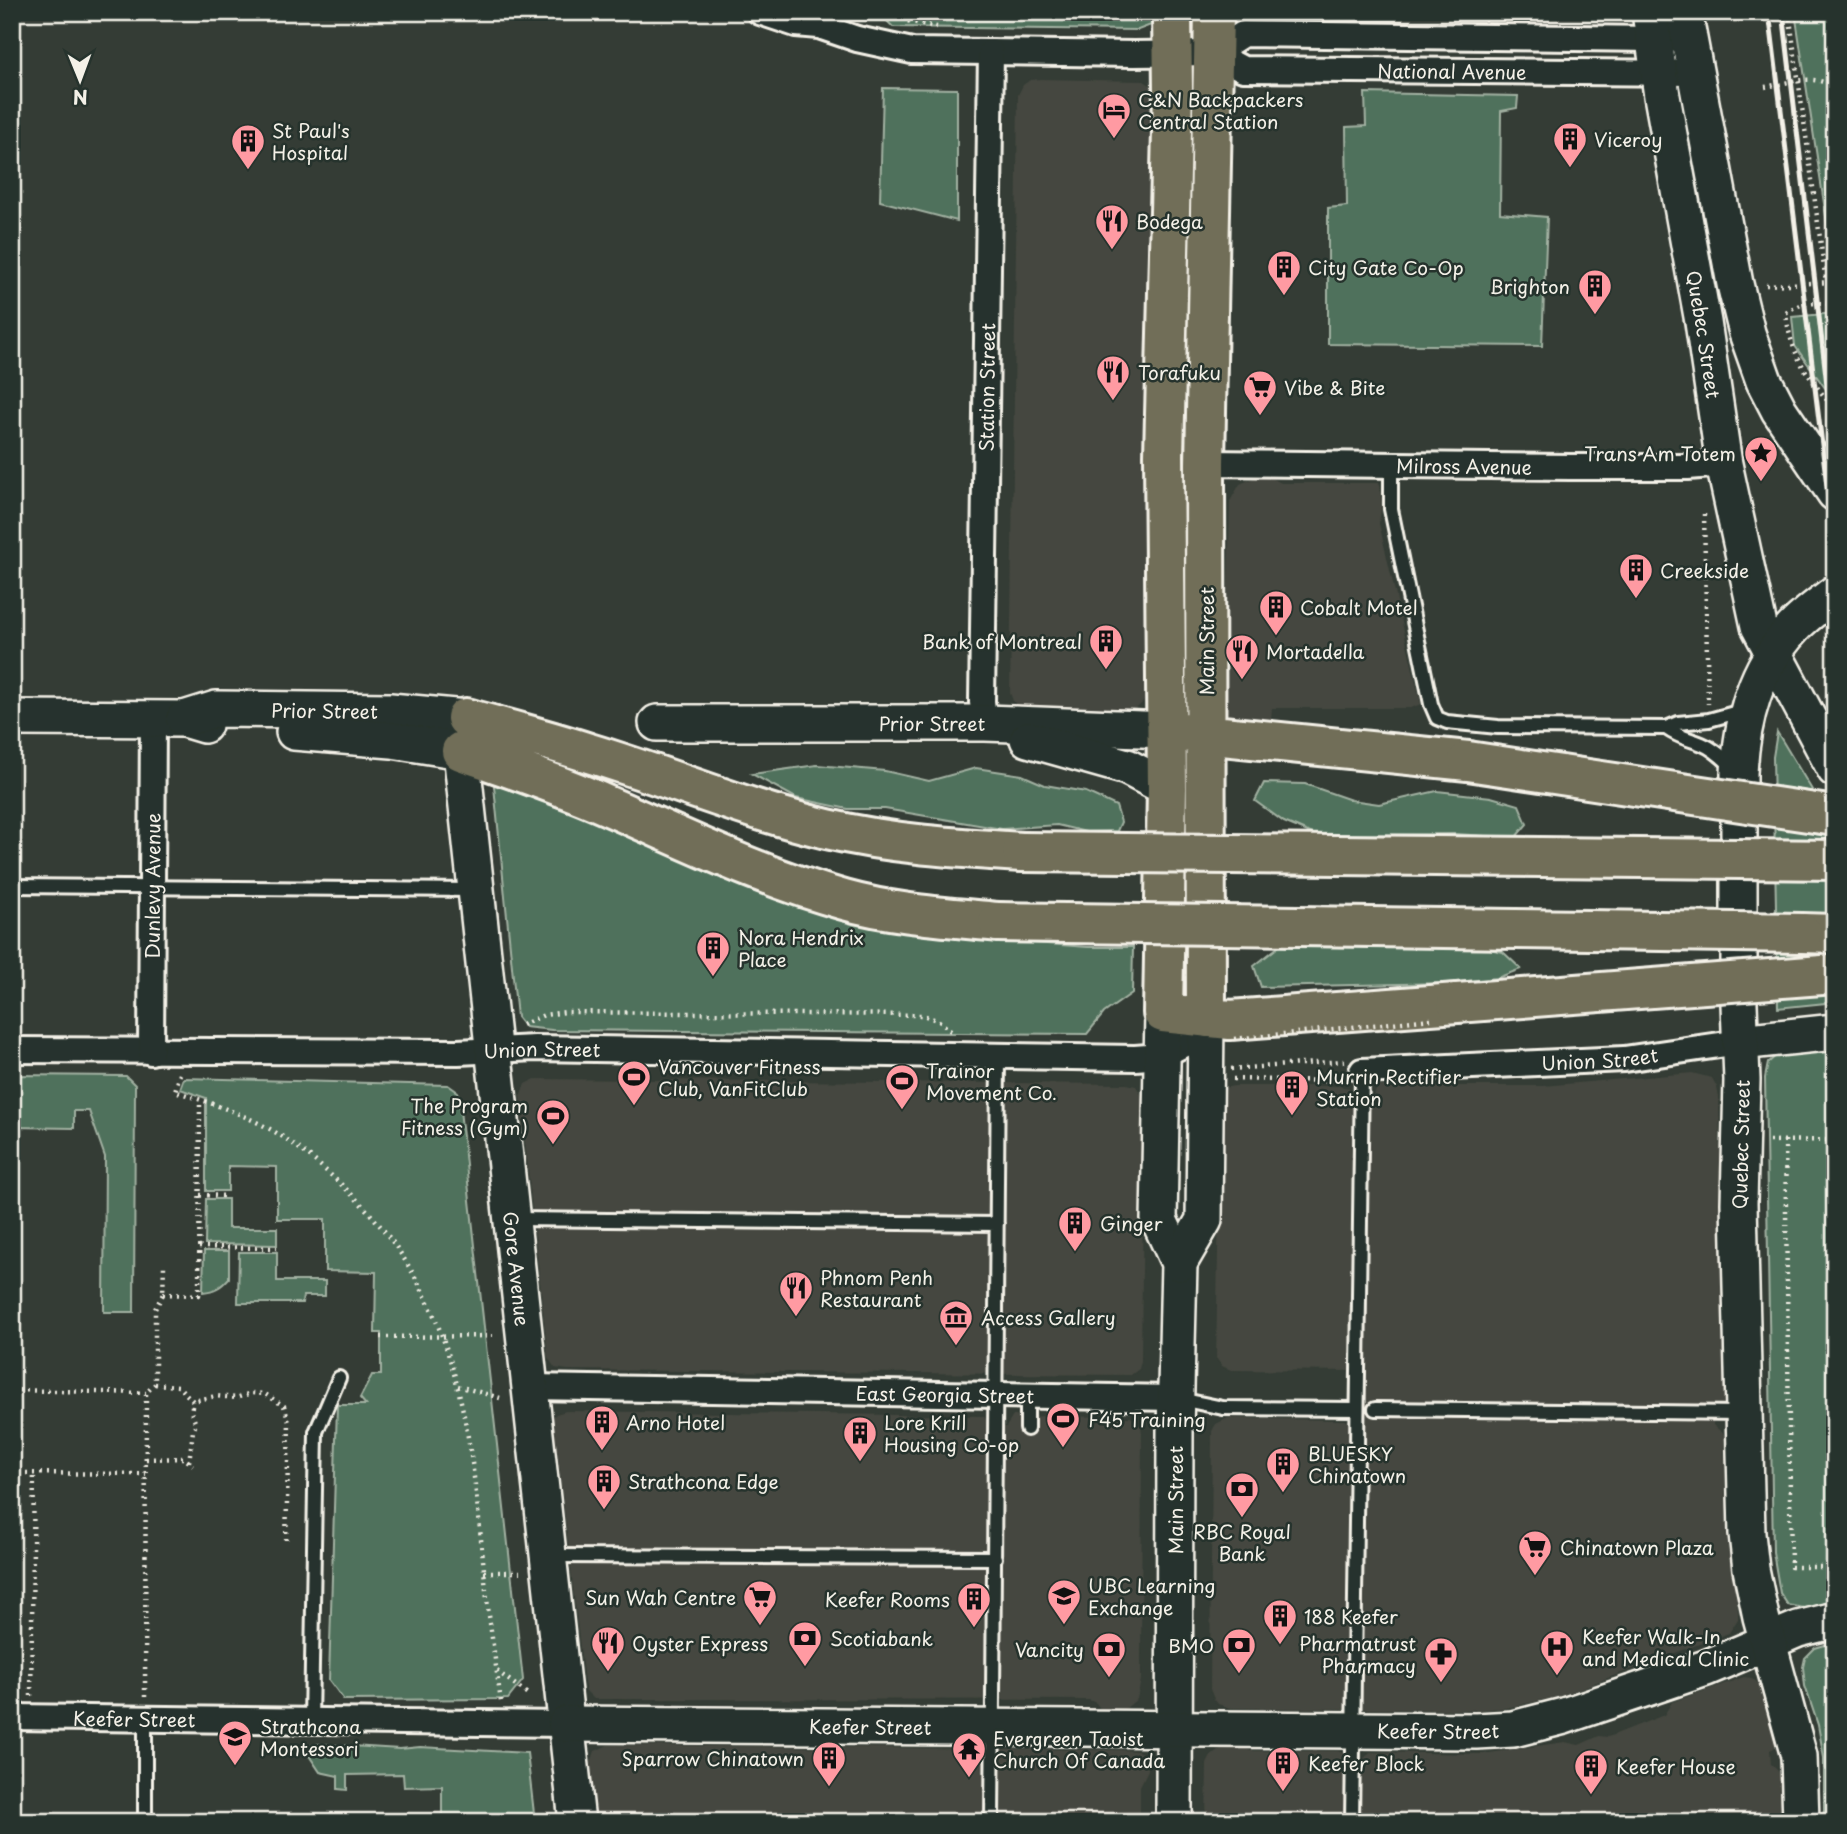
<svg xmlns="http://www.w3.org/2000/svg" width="1847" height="1834" font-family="'Playpen Sans',sans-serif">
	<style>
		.built { fill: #44473f }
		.green { fill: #4f715b; stroke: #a2b1a2; stroke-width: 2 }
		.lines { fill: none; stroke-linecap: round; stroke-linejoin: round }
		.lane-casing { stroke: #f4f1e8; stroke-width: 18 }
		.street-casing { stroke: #f4f1e8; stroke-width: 30 }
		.secondary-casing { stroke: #f4f1e8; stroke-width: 40 }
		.primary-casing { stroke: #f4f1e8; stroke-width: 44 }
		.path { stroke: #f4f1e8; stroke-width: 4.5; stroke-dasharray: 2 5; stroke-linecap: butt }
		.lane { stroke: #26332d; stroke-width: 12 }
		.street { stroke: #26332d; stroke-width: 24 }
		.secondary { stroke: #26332d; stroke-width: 35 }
		.primary { stroke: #716e59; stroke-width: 38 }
		.rail { stroke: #f4f1e8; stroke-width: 5 }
		.primary-bridge-casing { stroke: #f4f1e8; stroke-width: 44; stroke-linecap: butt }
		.path-bridge { stroke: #f4f1e8; stroke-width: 4.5; stroke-dasharray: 2 5; stroke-linecap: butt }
		.primary-bridge { stroke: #716e59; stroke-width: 38 }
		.labels { text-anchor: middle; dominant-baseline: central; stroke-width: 5; stroke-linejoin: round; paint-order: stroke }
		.street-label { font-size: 19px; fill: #f4f1e8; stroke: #26332d }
		.poi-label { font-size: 19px; fill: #f4f1e8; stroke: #26332d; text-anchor: start }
	</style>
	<rect width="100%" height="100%" fill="#343c35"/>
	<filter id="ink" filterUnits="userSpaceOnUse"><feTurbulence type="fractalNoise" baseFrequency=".0143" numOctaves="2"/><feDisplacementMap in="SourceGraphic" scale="14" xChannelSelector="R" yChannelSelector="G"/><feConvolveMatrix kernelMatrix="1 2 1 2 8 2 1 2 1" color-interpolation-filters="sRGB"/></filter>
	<g filter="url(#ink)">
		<path class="built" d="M1040,79L1144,81L1152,86L1155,94L1146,690L1145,700L1138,707L1130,711L1028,710L1019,707L1013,701L1010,693L1018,95L1023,85L1030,80Z
			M1256,477H1270L1281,483H1379L1382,503L1379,523L1421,704L1411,708H1272L1270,730L1238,725L1228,715L1225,708L1230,501L1240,484Z
			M1692,1073L1712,1078L1717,1087L1719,1097L1725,1413H1714L1713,1425L1724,1434L1727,1539L1738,1610V1619L1729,1633L1557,1697L1506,1708L1478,1710L1230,1708L1218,1704L1214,1699L1210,1689L1212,1431L1216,1424L1228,1418L1345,1420L1350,1422L1351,1426L1357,1371L1231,1370L1222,1366L1216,1358L1221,1094L1223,1088L1234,1086H1339L1349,1088L1353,1098H1372L1378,1087L1381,1086H1542Z
			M535,1079L1127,1084L1136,1086L1144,1099L1141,1361L1139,1369L1131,1375H1124L568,1370L555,1368L548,1358L520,1096L525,1084Z
			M566,1411L984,1416L990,1427H1006L1013,1416L1131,1417L1141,1426L1142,1433L1141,1680L1137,1699L1124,1710L1109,1713L1101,1710L1096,1703L1089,1700L594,1699L586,1691L584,1683L557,1449L551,1444L550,1420L556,1414Z
			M1744,1677L1752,1678L1760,1685L1776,1740L1774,1748L1770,1750L1771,1764L1778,1771L1782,1780L1781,1822H1206L1207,1764L1211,1756L1226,1745H1239L1251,1751H1338L1343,1753L1347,1763H1360L1370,1752L1482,1754L1565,1742L1579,1745L1599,1736L1608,1737L1664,1715L1672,1702Z
			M608,1745L1125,1750L1138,1751L1143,1754L1148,1761V1770L1140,1786V1822H597L591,1762L595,1751Z"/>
		<path class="green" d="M878,12H1156L1151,25L1138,30L893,27Z
			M1795,12H1835V276Z
			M883,88L957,89V221L880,201Z
			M1365,93L1518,96L1517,108L1501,111L1500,213L1547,217L1542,346L1328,344V208L1347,206L1346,127L1366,126Z
			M1835,313V402L1795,346L1792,317Z
			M1777,732L1835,828V1002L1778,1008L1773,757Z
			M817,765L885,771L929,781L976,768L1022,775L1045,785L1086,792L1116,806L1121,822L1117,831L1086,832L1057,825L1002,829L885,809H848L796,798L752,774Z
			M493,776L864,919L962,938L1088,947H1133L1132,993L1104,1013L1087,1034L552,1030L525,1027L517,1017Z
			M1264,783L1305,784L1351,800L1379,804L1437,791L1491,797L1519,805L1527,824L1515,838L1456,834L1315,835L1284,822L1255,801Z
			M1282,944L1391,948L1436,944L1480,947L1503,952L1521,969L1497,978L1446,983L1261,987L1254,966Z
			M1835,1047V1601L1804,1608L1788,1605L1780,1593L1773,1552L1765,1078L1768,1063L1779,1053Z
			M12,1075L126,1076L135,1085L134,1312H104L105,1157L89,1111H74V1128L12,1127Z
			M184,1078L448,1085L458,1092L523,1680L508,1699L344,1700L329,1680L337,1405H366L360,1398L372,1375H381V1333H375L376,1272L325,1271V1219H277V1167L228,1166V1191H206V1098L180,1089Z
			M206,1199H228V1228H277V1245L205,1244Z
			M204,1251H229V1278C221,1287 215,1291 203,1292Z
			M239,1252H277V1281H325V1296H303L302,1303H238Z
			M1835,1642V1822H1824V1758L1818,1725L1805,1686L1803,1667L1805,1658L1815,1648Z
			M319,1744L400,1749L420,1747L527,1753L535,1822H442V1786L404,1787L403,1774L347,1775V1790L338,1789V1776L320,1772L306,1751L311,1749L310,1746Z"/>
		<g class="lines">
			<g class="lane-casing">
				<path id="lane" d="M1391,465V509L1431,704L1437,718L1447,722L1498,727L1666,728L1678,723L1709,720L1745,710
					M1666,728C1680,738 1687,738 1702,744C1715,749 1724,759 1734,768
					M12,886L474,890
					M515,1219L997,1224
					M1027,1396V1429
					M1180,1399L1223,1408L1357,1409
					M1375,1409L1742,1413
					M552,1556L995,1558
					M311,1722L316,1432L339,1378
					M145,1822V1719
					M992,1822L998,1055
					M1352,1822L1362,1071"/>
			</g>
			<g class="street-casing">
				<g id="street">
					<path d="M760,12L796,24L819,26L857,39L912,51L1134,54L1213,53L1243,34L1654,39L1668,41"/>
					<path id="s1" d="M1213,53L1243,69L1695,73"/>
					<path id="s2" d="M1205,463L1571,467H1688L1724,464"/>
					<path id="s3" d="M985,723L982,702L991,52"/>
					<path id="s4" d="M12,1050L458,1052L535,1048L1135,1058L1161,1056L1219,1026"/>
					<path id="s5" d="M151,1052L153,719"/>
					<path id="s6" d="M1362,1071L1624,1059L1740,1042"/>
					<path id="s7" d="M530,1387L1176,1398"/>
					<path id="s8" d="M12,1717L566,1724"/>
				</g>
			</g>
			<g class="secondary-casing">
				<g id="secondary">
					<path id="s9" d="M1650,12L1662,96L1703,322L1724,464L1759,626L1835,769"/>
					<path d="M1684,12L1735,284L1747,333L1764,381L1779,410L1835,493"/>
					<path d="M12,718L184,719L204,725"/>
					<path id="s10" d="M184,719L216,709L390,711L466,718L461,751L577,1822"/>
					<path id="s11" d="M657,723H985L1167,730"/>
					<path d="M294,732L392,740L461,751"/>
					<path d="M1028,739L1127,767L1167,788"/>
					<path d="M1163,1013L1159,1220L1179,1263L1175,1430L1174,1822"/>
					<path d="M1740,1042L1835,1032"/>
					<path d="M1179,1263L1204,1220L1206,1018"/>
					<path id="s12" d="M566,1724L1476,1731L1513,1729L1564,1716L1706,1668L1798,1629L1835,1620"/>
					<path id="s13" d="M1801,1822L1799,1756L1761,1617L1751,1569L1747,1534L1739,1203L1742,1080L1739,1004V773C1742,719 1755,669 1793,628C1805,615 1821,604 1835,593"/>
				</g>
			</g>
			<g class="primary-casing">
				<path id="primary" d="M1172,12L1173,90L1164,455L1167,788L1163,1013L1230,1020L1457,1003
					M466,718C507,729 549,740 589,753C669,777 746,810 827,829C891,844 956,848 1022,852
					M1183,732L1468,761
					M461,751C510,768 559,784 606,805C685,839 761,877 844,900C894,914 947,917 998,922
					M1802,933L1835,934
					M1206,1018L1205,463L1214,12"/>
			</g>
			<path class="path" d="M889,12L907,21L937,27
				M1789,12L1826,282
				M1014,14V12
				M1765,87C1788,83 1816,72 1835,89
				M1766,285L1835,282
				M1835,304C1817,303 1800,301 1786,313C1791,359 1809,375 1835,411
				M1704,514L1708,704
				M522,1025L544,1015L566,1012L923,1015L939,1021L953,1033
				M1231,1069L1344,1061
				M180,1074L175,1091C207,1102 239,1112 268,1128C297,1144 320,1165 344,1187C457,1293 470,1424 484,1570C488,1614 495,1658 501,1702
				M1233,1079L1343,1081
				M1785,1140L1791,1567H1835
				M1769,1141L1835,1140
				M200,1195L228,1196
				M199,1247L277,1248
				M163,1294L199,1295L200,1100
				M380,1337L493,1336
				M155,1384L178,1386L193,1401L216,1396L236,1398L251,1393L265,1394L284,1406L289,1422L286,1542
				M458,1386L500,1398
				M12,1390L146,1393
				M146,1459L184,1458L193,1465
				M189,1462L193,1431L196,1424L191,1412L193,1401
				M12,1473L146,1474
				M484,1572H520
				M497,1671L529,1695
				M31,1696L34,1473
				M145,1697L146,1393L155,1384V1309L163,1294L164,1266"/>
			<use href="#lane" class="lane"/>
			<use href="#street" class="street"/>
			<use href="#secondary" class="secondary"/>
			<use href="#primary" class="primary"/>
			<path class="rail" d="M1769,12L1835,551
				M1783,12L1835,452"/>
			<g class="primary-bridge-casing">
				<path id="primary-bridge" d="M1468,761L1835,816
					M1022,852L1835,860
					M998,922L1802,933
					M1457,1003L1835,974"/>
			</g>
			<path class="path-bridge" d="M1234,1039L1432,1019"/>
			<use href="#primary-bridge" class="primary-bridge"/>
		</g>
	</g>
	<defs>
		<g id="hotel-pin" transform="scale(1.75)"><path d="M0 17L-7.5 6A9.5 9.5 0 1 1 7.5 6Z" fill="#ff9aa2" stroke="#26332d"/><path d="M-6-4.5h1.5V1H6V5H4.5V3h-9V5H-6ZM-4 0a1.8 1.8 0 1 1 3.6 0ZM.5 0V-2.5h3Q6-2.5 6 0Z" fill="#111"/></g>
		<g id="building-pin" transform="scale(1.75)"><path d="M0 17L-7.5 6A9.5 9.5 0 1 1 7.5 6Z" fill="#ff9aa2" stroke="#26332d"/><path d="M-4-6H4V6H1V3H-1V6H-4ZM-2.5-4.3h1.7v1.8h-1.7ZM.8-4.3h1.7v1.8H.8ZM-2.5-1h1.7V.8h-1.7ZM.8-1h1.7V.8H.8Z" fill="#111"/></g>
		<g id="restaurant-pin" transform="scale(1.75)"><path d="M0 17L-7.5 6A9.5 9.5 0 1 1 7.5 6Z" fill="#ff9aa2" stroke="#26332d"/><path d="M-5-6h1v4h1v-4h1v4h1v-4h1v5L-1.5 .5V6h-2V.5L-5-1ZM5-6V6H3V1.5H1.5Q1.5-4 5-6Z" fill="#111"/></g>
		<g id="supermarket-pin" transform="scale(1.75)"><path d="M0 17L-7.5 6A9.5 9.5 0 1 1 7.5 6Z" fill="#ff9aa2" stroke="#26332d"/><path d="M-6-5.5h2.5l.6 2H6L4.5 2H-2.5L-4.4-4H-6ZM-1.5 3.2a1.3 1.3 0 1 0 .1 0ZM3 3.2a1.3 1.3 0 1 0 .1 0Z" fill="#111"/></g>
		<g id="sight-pin" transform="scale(1.75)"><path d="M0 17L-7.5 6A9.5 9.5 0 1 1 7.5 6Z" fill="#ff9aa2" stroke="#26332d"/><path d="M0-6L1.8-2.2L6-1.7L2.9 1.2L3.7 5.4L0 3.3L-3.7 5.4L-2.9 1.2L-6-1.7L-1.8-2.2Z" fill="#111"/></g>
		<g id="stadium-pin" transform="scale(1.75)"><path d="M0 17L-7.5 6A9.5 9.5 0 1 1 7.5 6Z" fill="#ff9aa2" stroke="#26332d"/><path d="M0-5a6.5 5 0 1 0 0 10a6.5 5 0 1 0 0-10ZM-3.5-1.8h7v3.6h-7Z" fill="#111"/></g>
		<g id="museum-pin" transform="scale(1.75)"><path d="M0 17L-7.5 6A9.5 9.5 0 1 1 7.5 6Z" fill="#ff9aa2" stroke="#26332d"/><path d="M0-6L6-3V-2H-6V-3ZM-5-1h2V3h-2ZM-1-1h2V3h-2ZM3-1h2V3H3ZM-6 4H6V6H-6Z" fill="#111"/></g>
		<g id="bank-pin" transform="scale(1.75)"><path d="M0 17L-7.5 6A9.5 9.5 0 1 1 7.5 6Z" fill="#ff9aa2" stroke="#26332d"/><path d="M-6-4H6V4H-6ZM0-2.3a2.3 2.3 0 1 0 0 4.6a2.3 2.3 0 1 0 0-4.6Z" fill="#111"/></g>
		<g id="university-pin" transform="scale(1.75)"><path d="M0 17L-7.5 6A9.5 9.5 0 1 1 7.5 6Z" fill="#ff9aa2" stroke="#26332d"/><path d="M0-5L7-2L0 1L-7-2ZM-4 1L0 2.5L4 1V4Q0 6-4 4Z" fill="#111"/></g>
		<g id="hospital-pin" transform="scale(1.75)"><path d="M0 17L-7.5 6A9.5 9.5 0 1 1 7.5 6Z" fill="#ff9aa2" stroke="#26332d"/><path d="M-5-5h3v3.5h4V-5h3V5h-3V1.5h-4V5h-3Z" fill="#111"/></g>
		<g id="pharmacy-pin" transform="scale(1.75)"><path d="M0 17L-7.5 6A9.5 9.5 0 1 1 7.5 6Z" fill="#ff9aa2" stroke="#26332d"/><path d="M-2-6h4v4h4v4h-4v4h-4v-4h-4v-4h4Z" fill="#111"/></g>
		<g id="school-pin" transform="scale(1.75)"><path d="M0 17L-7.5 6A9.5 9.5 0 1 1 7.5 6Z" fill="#ff9aa2" stroke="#26332d"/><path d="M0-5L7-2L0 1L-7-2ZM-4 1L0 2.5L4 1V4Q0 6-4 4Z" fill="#111"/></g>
		<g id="temple-pin" transform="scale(1.75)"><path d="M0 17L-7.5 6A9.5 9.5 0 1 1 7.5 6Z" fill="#ff9aa2" stroke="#26332d"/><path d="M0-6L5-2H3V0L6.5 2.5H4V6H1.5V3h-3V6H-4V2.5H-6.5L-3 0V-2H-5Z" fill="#111"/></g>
	</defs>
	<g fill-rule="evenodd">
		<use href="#hotel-pin" x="1114" y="110"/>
		<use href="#building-pin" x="1570" y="139"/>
		<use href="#building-pin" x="248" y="141"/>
		<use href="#restaurant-pin" x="1112" y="221"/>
		<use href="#building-pin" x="1284" y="267"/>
		<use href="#building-pin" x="1595" y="286"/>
		<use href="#restaurant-pin" x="1113" y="372"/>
		<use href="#supermarket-pin" x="1260" y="387"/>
		<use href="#sight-pin" x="1761" y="453"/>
		<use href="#building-pin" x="1636" y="570"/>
		<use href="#building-pin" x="1276" y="607"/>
		<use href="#building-pin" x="1106" y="641"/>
		<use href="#restaurant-pin" x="1242" y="651"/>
		<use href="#building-pin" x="713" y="948"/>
		<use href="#stadium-pin" x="634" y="1077"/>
		<use href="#stadium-pin" x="902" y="1081"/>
		<use href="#building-pin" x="1292" y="1087"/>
		<use href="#stadium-pin" x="553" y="1116"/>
		<use href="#building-pin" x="1075" y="1223"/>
		<use href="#restaurant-pin" x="796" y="1288"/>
		<use href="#museum-pin" x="956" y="1317"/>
		<use href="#stadium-pin" x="1063" y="1419"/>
		<use href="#building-pin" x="602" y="1422"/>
		<use href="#building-pin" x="860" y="1433"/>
		<use href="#building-pin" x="1283" y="1464"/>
		<use href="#building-pin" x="604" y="1481"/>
		<use href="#bank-pin" x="1242" y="1489"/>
		<use href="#supermarket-pin" x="1535" y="1547"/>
		<use href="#university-pin" x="1064" y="1596"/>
		<use href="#supermarket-pin" x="760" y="1597"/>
		<use href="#building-pin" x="974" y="1599"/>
		<use href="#building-pin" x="1280" y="1616"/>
		<use href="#bank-pin" x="805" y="1638"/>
		<use href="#restaurant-pin" x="608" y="1643"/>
		<use href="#bank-pin" x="1239" y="1645"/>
		<use href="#hospital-pin" x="1557" y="1647"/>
		<use href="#bank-pin" x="1109" y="1649"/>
		<use href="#pharmacy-pin" x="1441" y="1654"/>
		<use href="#school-pin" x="235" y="1737"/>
		<use href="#temple-pin" x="969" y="1749"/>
		<use href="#building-pin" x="829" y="1758"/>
		<use href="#building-pin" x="1283" y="1763"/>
		<use href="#building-pin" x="1591" y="1766"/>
	</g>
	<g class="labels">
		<g class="street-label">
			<text stroke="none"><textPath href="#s1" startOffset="243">National Avenue</textPath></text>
			<text stroke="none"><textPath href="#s9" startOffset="327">Quebec Street</textPath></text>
			<text stroke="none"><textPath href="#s3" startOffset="336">Station Street</textPath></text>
			<text stroke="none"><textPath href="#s2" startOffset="259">Milross Avenue</textPath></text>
			<text transform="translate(1206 641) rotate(-90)">Main Street</text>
			<text stroke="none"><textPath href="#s10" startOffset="142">Prior Street</textPath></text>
			<text stroke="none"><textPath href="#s11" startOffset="275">Prior Street</textPath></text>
			<text stroke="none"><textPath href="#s5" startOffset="166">Dunlevy Avenue</textPath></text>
			<text stroke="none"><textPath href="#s4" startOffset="530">Union Street</textPath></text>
			<text stroke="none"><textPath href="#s6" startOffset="238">Union Street</textPath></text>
			<text stroke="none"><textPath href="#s13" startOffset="684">Quebec Street</textPath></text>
			<text stroke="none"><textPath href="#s10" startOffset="838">Gore Avenue</textPath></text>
			<text stroke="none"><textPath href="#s7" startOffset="415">East Georgia Street</textPath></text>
			<text transform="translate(1175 1500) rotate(-90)">Main Street</text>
			<text stroke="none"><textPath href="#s8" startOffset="122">Keefer Street</textPath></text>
			<text stroke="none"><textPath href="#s12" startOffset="304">Keefer Street</textPath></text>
			<text stroke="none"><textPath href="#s12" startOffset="872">Keefer Street</textPath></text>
		</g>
		<g class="poi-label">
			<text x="1138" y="99">C&amp;N Backpackers<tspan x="1138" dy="22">Central Station</tspan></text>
			<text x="272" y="130">St Paul's<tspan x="272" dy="22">Hospital</tspan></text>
			<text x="1594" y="139">Viceroy</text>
			<text x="1136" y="221">Bodega</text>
			<text x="1308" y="267">City Gate Co-Op</text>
			<text x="1570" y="286" text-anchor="end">Brighton</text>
			<text x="1138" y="372">Torafuku</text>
			<text x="1284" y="387">Vibe &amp; Bite</text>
			<text x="1736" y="453" text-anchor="end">Trans Am Totem</text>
			<text x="1660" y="570">Creekside</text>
			<text x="1300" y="607">Cobalt Motel</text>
			<text x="1082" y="641" text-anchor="end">Bank of Montreal</text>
			<text x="1266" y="651">Mortadella</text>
			<text x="738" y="937">Nora Hendrix<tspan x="738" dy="22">Place</tspan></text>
			<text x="658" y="1066">Vancouver Fitness<tspan x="658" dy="22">Club, VanFitClub</tspan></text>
			<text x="926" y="1070">Trainor<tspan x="926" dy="22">Movement Co.</tspan></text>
			<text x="1316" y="1076">Murrin Rectifier<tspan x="1316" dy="22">Station</tspan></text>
			<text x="528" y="1105" text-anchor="end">The Program<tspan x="528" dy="22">Fitness (Gym)</tspan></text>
			<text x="1100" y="1223">Ginger</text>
			<text x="820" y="1277">Phnom Penh<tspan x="820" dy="22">Restaurant</tspan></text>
			<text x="981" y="1317">Access Gallery</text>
			<text x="1088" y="1419">F45 Training</text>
			<text x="626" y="1422">Arno Hotel</text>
			<text x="884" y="1422">Lore Krill<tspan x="884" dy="22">Housing Co-op</tspan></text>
			<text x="1308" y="1453">BLUESKY<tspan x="1308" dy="22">Chinatown</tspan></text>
			<text x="628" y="1481">Strathcona Edge</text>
			<text x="1242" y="1531" text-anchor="middle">RBC Royal<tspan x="1242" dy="22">Bank</tspan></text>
			<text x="1560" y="1547">Chinatown Plaza</text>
			<text x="1088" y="1585">UBC Learning<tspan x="1088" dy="22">Exchange</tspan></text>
			<text x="736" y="1597" text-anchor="end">Sun Wah Centre</text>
			<text x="950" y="1599" text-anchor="end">Keefer Rooms</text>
			<text x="1304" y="1616">188 Keefer</text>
			<text x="1582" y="1636">Keefer Walk-In<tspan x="1582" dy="22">and Medical Clinic</tspan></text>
			<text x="830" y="1638">Scotiabank</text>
			<text x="632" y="1643">Oyster Express</text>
			<text x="1416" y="1643" text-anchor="end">Pharmatrust<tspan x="1416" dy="22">Pharmacy</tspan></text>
			<text x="1214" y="1645" text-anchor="end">BMO</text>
			<text x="1084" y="1649" text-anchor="end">Vancity</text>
			<text x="260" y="1726">Strathcona<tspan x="260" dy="22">Montessori</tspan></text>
			<text x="993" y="1738">Evergreen Taoist<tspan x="993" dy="22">Church Of Canada</tspan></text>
			<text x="804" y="1758" text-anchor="end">Sparrow Chinatown</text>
			<text x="1308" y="1763">Keefer Block</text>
			<text x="1616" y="1766">Keefer House</text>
		</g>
	</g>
	<rect width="1847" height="1834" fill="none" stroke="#26332d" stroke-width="42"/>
	<rect x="21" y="21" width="1805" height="1792" fill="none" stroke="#f4f1e8" stroke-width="2.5" filter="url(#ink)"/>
	<g transform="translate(80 80) rotate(179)" stroke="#26332d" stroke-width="5" paint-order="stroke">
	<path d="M0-5L12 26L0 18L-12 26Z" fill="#f4f1e8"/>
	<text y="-10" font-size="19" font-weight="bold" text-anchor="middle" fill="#f4f1e8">N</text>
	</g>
</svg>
